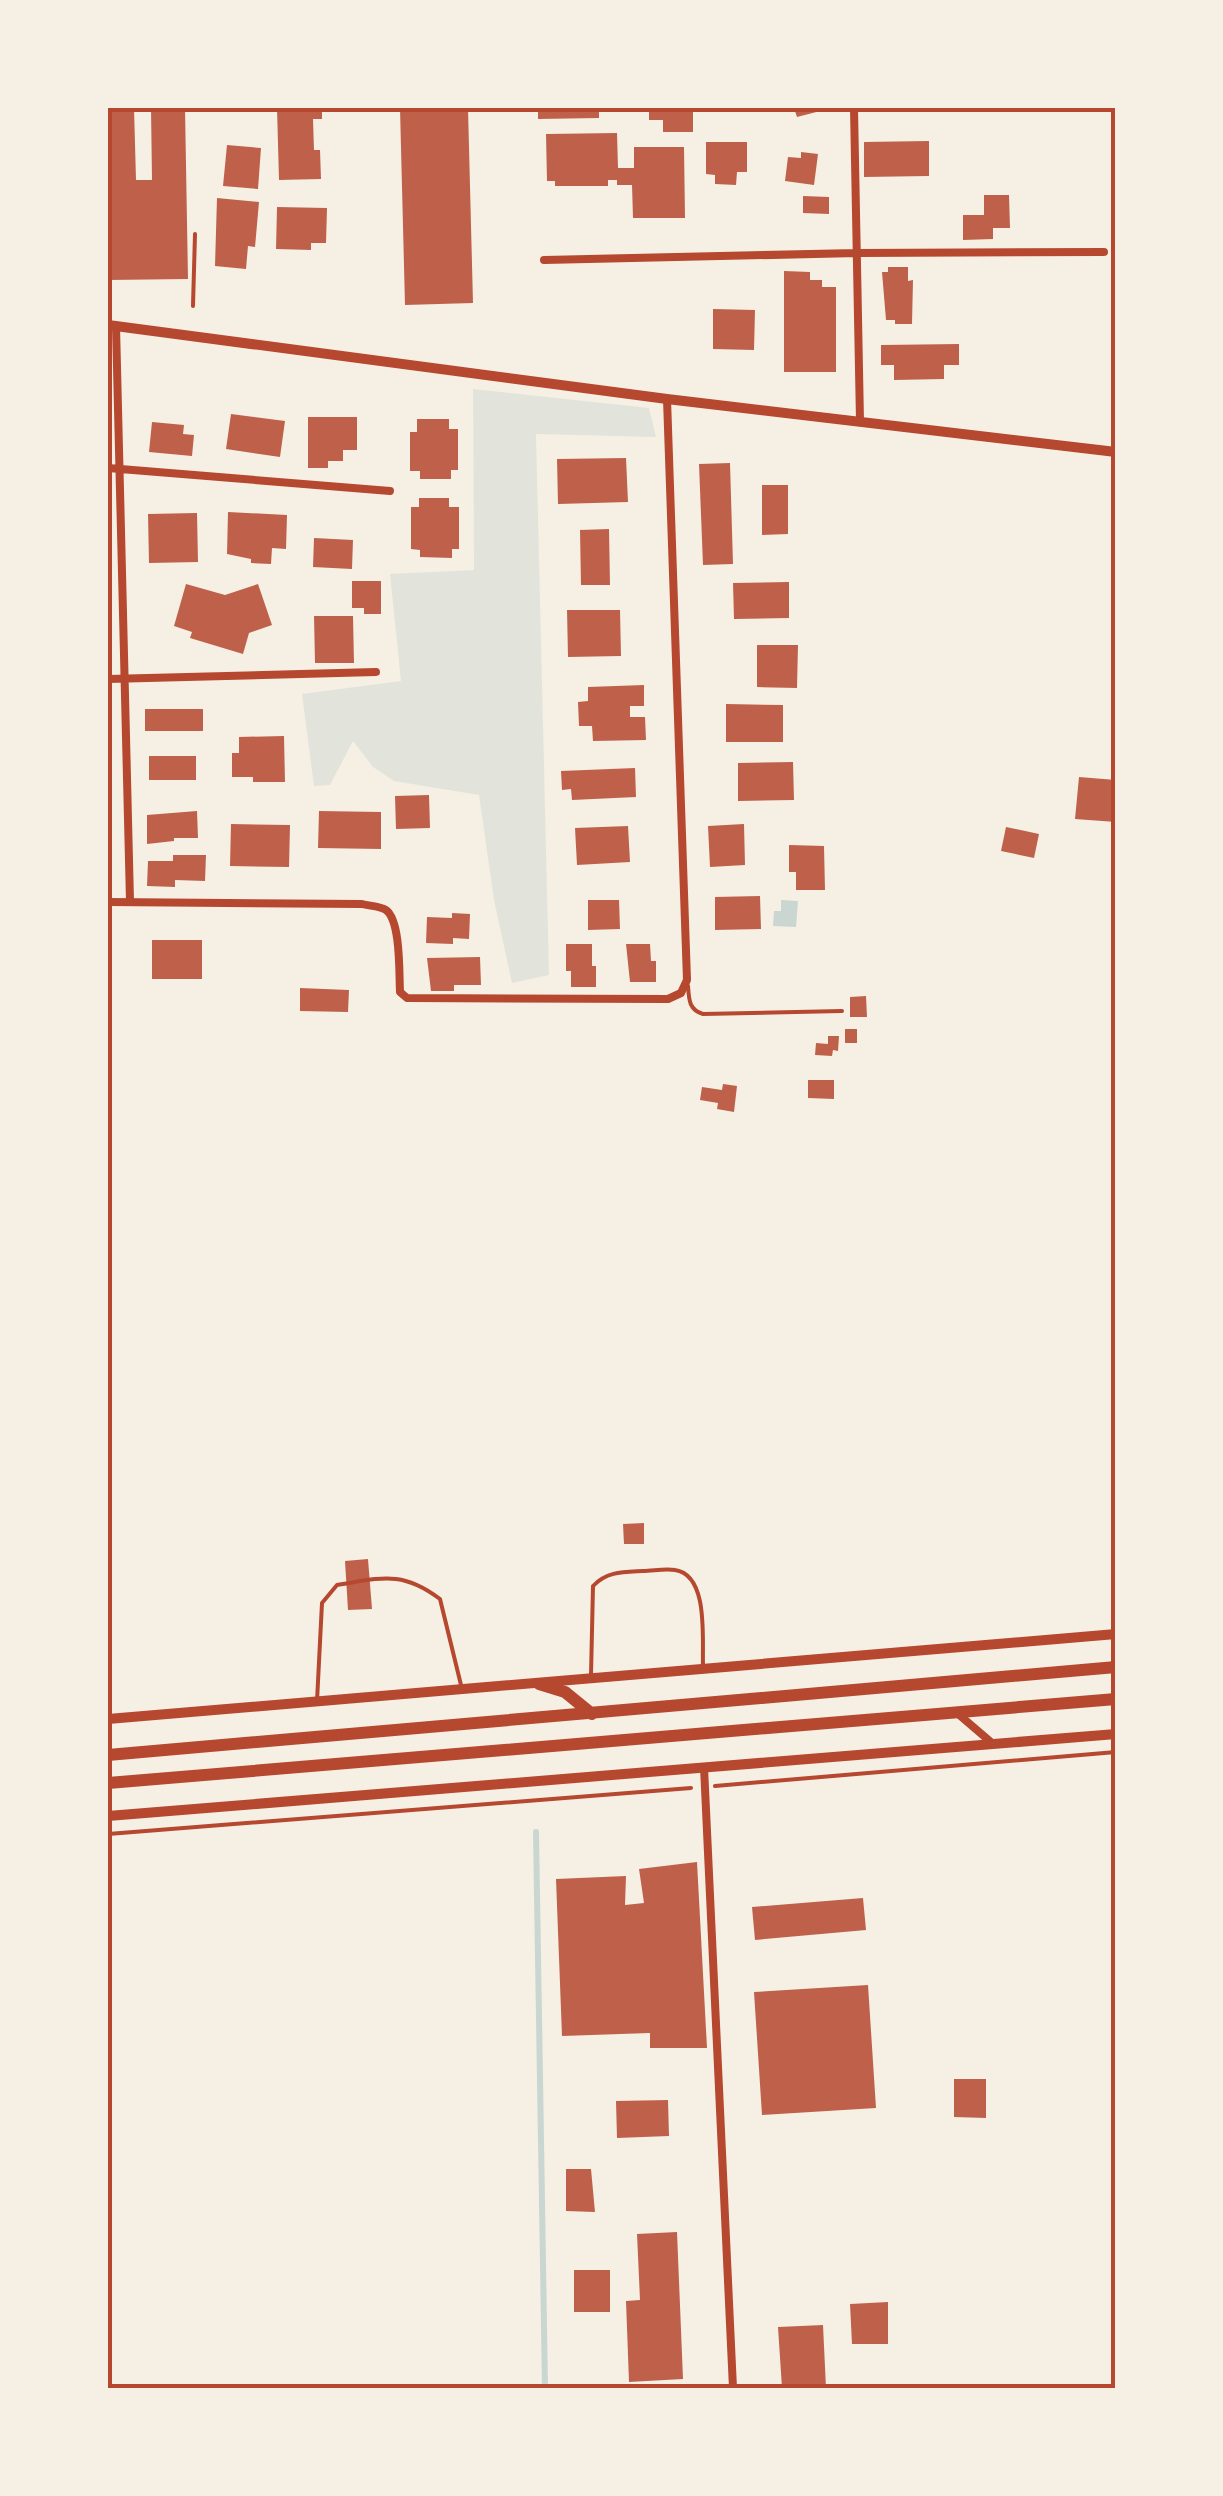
<svg xmlns="http://www.w3.org/2000/svg" width="1223" height="2496" font-family="'Alegreya Sans',sans-serif">
	<style>
		.green { fill: #e2e4dc }
		.water { fill: #c9d6d2 }
		.lines { fill: none; stroke-linecap: round; stroke-linejoin: round }
		.stream { stroke: #c9d6d2; stroke-width: 6 }
		.building { fill: #bf614a }
		.path { stroke: #b5482f; stroke-width: 4 }
		.service { stroke: #b5482f; stroke-width: 4 }
		.minor { stroke: #b5482f; stroke-width: 8 }
		.tertiary { stroke: #b5482f; stroke-width: 10 }
		.primary { stroke: #b5482f; stroke-width: 12 }
		.neatline { fill: none; stroke: #b5482f; stroke-width: 4 }
	</style>
	<rect width="100%" height="100%" fill="#f6efe4"/>
	<path class="green" d="M473,389L649,408L656,437L536,434L549,975L512,983L494,900L479,795L394,781L373,767L353,741L330,785L314,786L302,694L401,681L390,574L474,570Z"/>
	<path class="water" d="M781,900L798,901L796,927L773,926L774,911H781Z"/>
	<g class="lines">
		<path class="stream" d="M536,1832L545,2388"/>
	</g>
	<path class="building" d="M108,108H134L136,180H152L151,108H185L188,279L108,280Z
		M277,108H322V119H313L314,150H320L321,179L279,180Z
		M400,108H468L473,303L405,305Z
		M538,108H599V118L538,119Z
		M649,108H693V132H663V120H649Z
		M794,108H827L828,109L797,117Z
		M617,133L618,168H634V147H684L685,218H633L632,185H617V180H608V186H555V181H547L546,134Z
		M929,141V176L864,177V142Z
		M706,142H747V172H737L736,185L715,184V175L706,174Z
		M227,145L261,148L258,189L223,186Z
		M801,152L818,154L814,185L785,181L788,157L801,158Z
		M984,195H1009L1010,228H993V239L963,240V215H984Z
		M803,196L829,197V214L803,213Z
		M217,198L259,202L255,247L248,246L246,269L215,266Z
		M277,207L327,208L326,243H311V250L276,249Z
		M888,267H908V281L913,280L912,324H895V320H886L882,272H888Z
		M784,271L810,272V280H822V287H836V372H784Z
		M713,309L755,310L754,350L713,349Z
		M959,344V365H944V379L894,380V365H881V345Z
		M231,414L285,421L280,457L226,449Z
		M308,417H357V450H343V461H328V468H308Z
		M417,419H449V429H458V470H451V479H420V471H410V432H417Z
		M152,422L184,425L183,434L194,435L192,456L149,452Z
		M626,458L628,502L558,504L557,459Z
		M730,463L733,564L703,565L699,464Z
		M762,485H788V534L762,535Z
		M419,498H449V507H459V549H452V558L420,557V550L411,549V507H419Z
		M228,512L287,515L286,549L272,548L271,564L251,563V559L227,554Z
		M197,513L198,562L149,563L148,514Z
		M609,529L610,585H581L580,530Z
		M314,538L353,540L352,569L313,567Z
		M352,581H381V614H364V608H352Z
		M789,582V618L734,619L733,583Z
		M186,584L225,595L258,584L272,625L249,633L243,654L190,638L192,632L174,626Z
		M567,610H620L621,656L568,657Z
		M314,616H353L354,663H315Z
		M757,645H798L797,688L757,687Z
		M644,685V706H630V717H645L646,740L593,741L592,726H579L578,702L588,701V687Z
		M726,704L783,705V742H726Z
		M145,709H203V731H145Z
		M284,736L285,782H253V777H232V753H239V737Z
		M149,756H196V780H149Z
		M793,762L794,800L738,801V763Z
		M635,768L636,797L572,800L571,789L562,790L561,771Z
		M1079,777L1116,780V822L1075,819Z
		M429,795L430,828L396,829L395,796Z
		M197,811L198,838H174V841L147,844V815Z
		M319,811L381,812V849L318,848Z
		M231,824L290,825L289,867L230,866Z
		M744,824L745,865L710,867L708,826Z
		M628,826L630,862L577,865L575,828Z
		M1006,827L1039,834L1034,858L1001,851Z
		M789,845L824,846L825,890H796V872H789Z
		M173,855H206L205,881L175,880V887L147,886L148,861H173Z
		M760,896L761,929L715,930V897Z
		M588,900H619L620,929L588,930Z
		M452,913L470,914L469,939L453,938V944L426,943L427,917L452,918Z
		M152,940H202V979H152Z
		M566,944H592V966H596V987H571V971H566Z
		M626,944H650L651,961H656V982H630Z
		M480,957L481,985H454V991H431L427,958Z
		M300,988L349,990L348,1012L300,1011Z
		M866,996L867,1017H850V997Z
		M845,1029H857V1043H845Z
		M828,1036H839L838,1051L833,1050L832,1056L815,1055L816,1043L828,1044Z
		M808,1080H834V1099L808,1098Z
		M723,1084L737,1086L734,1112L717,1109L718,1103L700,1100L702,1087L722,1090Z
		M644,1523V1544H624L623,1524Z
		M368,1559L372,1609L348,1610L345,1561Z
		M697,1862L707,2048H650V2033L562,2036L556,1879L626,1876L625,1905L644,1903L639,1869Z
		M863,1898L866,1930L755,1940L752,1907Z
		M868,1985L876,2108L762,2115L754,1992Z
		M954,2079H986V2118L954,2117Z
		M668,2100L669,2136L617,2138L616,2101Z
		M566,2169H591L595,2212L566,2211Z
		M677,2232L683,2379L629,2382L626,2301L640,2300L637,2234Z
		M574,2270H610V2312H574Z
		M888,2302V2344H852L850,2304Z
		M823,2325L826,2388H782L778,2327Z"/>
	<g class="lines">
		<path class="path" d="M715,1786L1116,1752
			M108,1834L691,1788"/>
		<path class="service" d="M193,306L195,234
			M688,986C689,1000 689,1010 703,1014L842,1011
			M591,1675L593,1586C607,1571 624,1572 643,1571C653,1571 665,1568 675,1570C709,1575 702,1639 703,1666
			M317,1701L322,1603L337,1585C381,1578 402,1570 440,1599L461,1685"/>
		<path class="minor" d="M854,108L860,421
			M544,260L857,253L1104,252
			M116,326L130,901
			M108,468L390,491
			M108,679L376,672
			M108,902L362,904C369,906 380,906 386,910C401,921 399,974 400,992L407,998L668,999L681,993L687,980L667,399
			M957,1713L992,1743
			M704,1767L733,2388"/>
		<path class="tertiary" d="M108,325L667,399L1116,452
			M108,1719L1116,1634
			M108,1816L1116,1734"/>
		<path class="primary" d="M539,1684L565,1692L592,1714
			M108,1755L1116,1667
			M108,1783L1116,1699"/>
	</g>
	<rect width="1223" height="2496" fill="none" stroke="#f6efe4" stroke-width="220"/>
	<rect x="110" y="110" width="1003" height="2276" class="neatline"/>
</svg>
